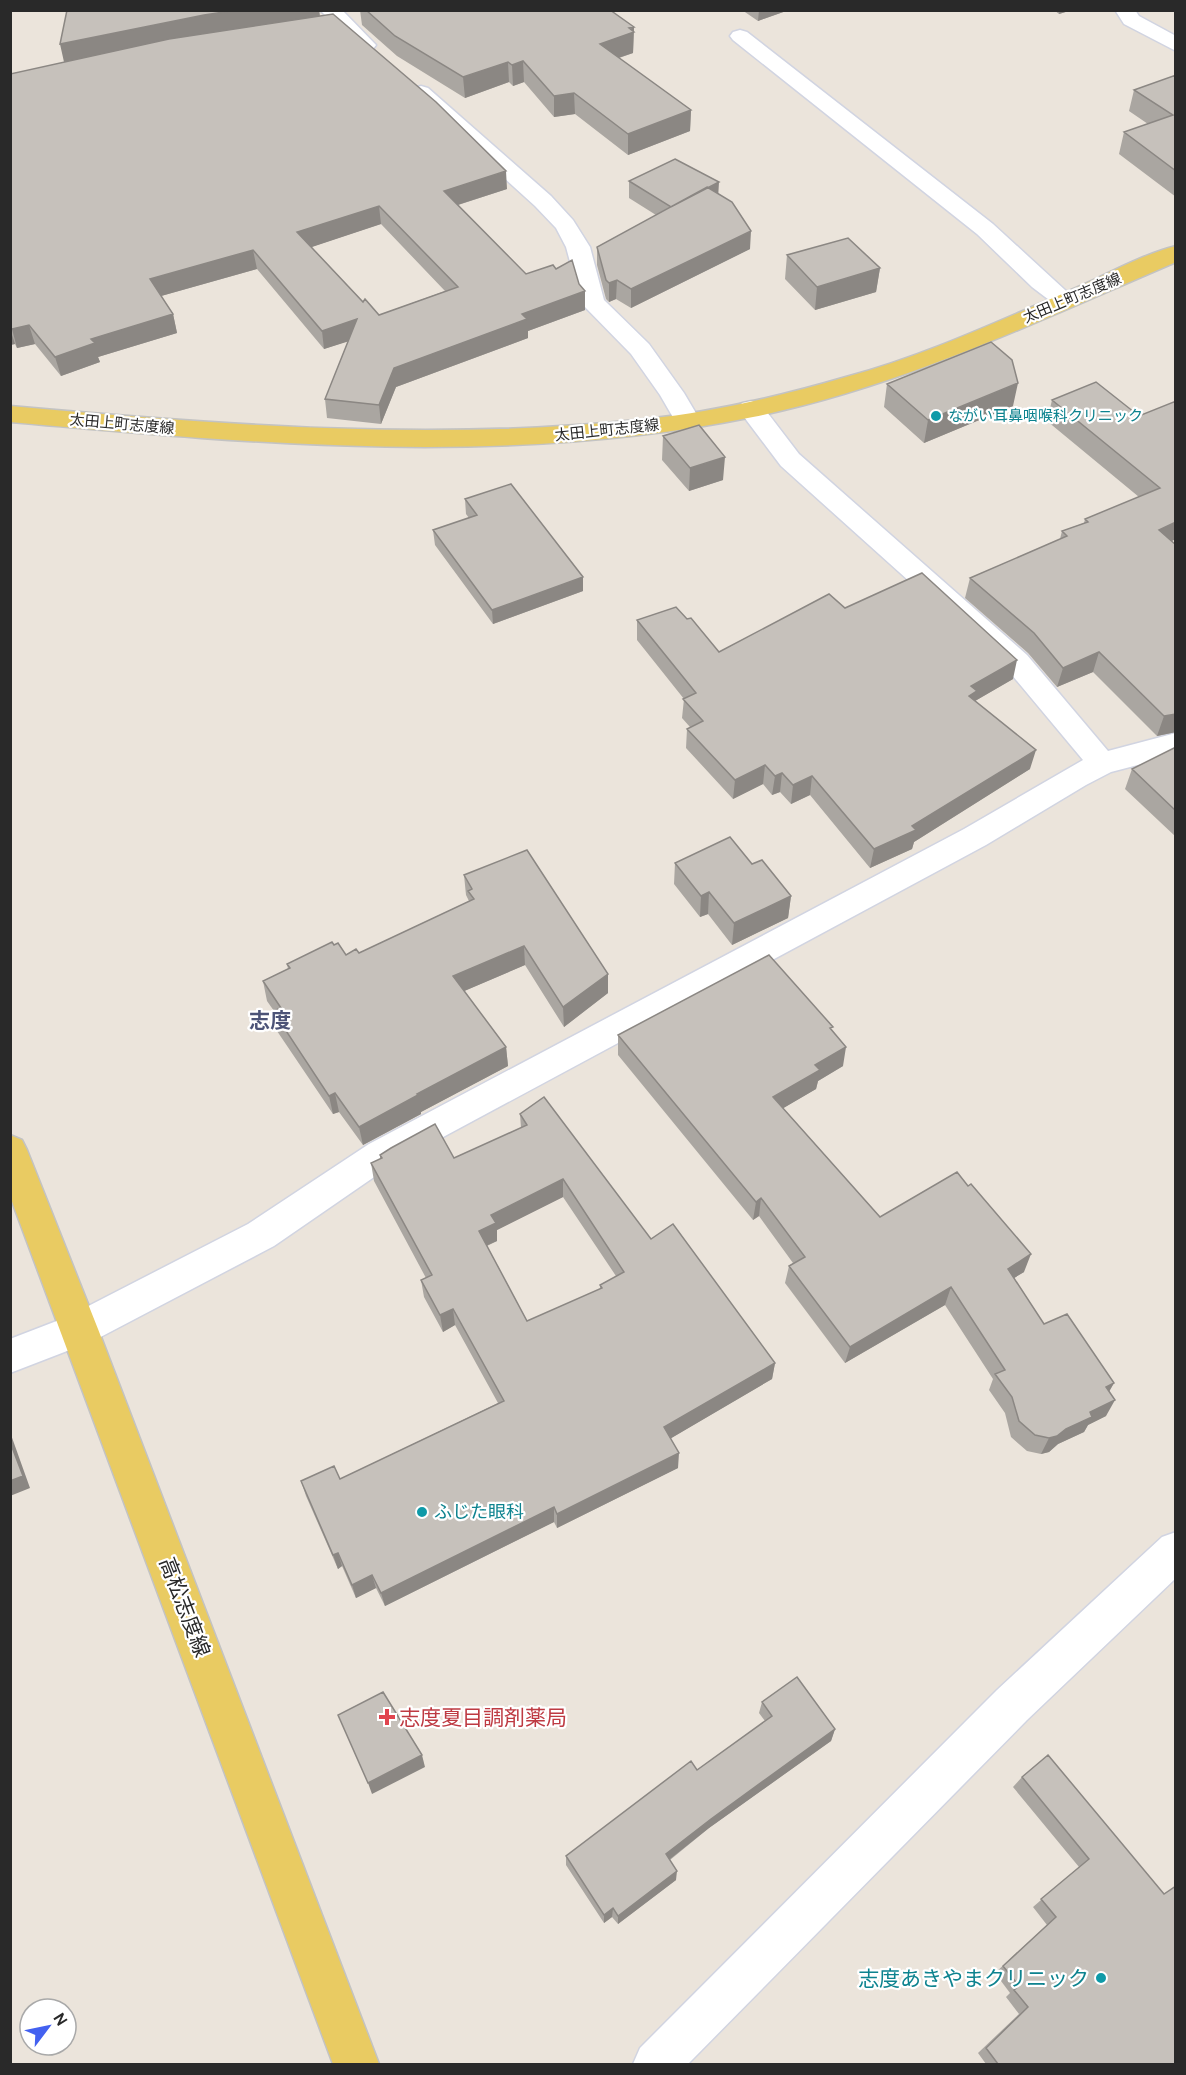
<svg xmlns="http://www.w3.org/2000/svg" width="1186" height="2075" font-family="Cabin,'Noto Sans JP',sans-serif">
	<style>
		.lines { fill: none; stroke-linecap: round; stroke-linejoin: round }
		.minor-casing { stroke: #d1d4e1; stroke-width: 3 }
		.major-casing { stroke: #c3c3c3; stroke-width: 3 }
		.minor { fill: #fff; fill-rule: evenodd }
		.major { fill: #e9cb62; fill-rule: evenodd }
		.wall { fill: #aaa6a1; fill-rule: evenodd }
		.shaded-wall { fill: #8b8783 }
		.building { fill: #c6c1bb; stroke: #8b8783; stroke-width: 1.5; fill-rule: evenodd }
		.culture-dot { fill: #0f9aa8; stroke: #fff; stroke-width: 2 }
		.health-dot { fill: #e0444e; stroke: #fff; stroke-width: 2 }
		.labels { text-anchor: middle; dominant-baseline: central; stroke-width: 4.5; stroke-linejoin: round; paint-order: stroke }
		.far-street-label { font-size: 15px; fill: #292929; stroke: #fff }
		.far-culture-label { font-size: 15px; fill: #0d838f; stroke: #fff; text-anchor: start }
		.culture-label { font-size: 18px; fill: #0d838f; stroke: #fff; text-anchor: start }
		.quarter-label { font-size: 21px; font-weight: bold; fill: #4c5377; stroke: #fff }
		.near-street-label { font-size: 21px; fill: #292929; stroke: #fff }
		.near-health-label { font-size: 21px; fill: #be3a42; stroke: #fff; text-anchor: start }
		.near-culture-label { font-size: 21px; fill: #0d838f; stroke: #fff; text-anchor: end }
	</style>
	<rect width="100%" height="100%" fill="#ebe4db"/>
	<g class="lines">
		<g class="minor-casing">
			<path id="minor" d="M320,10H342L376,45L373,49L366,51L359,49Z
				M1115,10H1135L1139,16L1176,36V51L1124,24Z
				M740,30L747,32L993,224L1077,301L1073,306L1065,308L1057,306L1032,287L977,234L733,40L730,36L733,32Z
				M421,86L428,88L551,196L573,220L590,247L604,300L649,344L684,393L700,420L696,426L687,428L678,426L660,395L631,354L585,307L581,302L566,247L556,228L535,206L414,96L410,92L414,88Z
				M751,401L760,403L799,454L1027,655L1108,751L1176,733V755L1111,772L1086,785L986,845L393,1164L274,1246L93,1341L10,1373V1339L67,1317L248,1224L369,1144L964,829L1083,760L1007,669L781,466L738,409L742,403Z
				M1176,1532V1578L1027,1720L688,2064H633L640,2048L997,1690L1162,1537Z"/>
		</g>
		<g class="major-casing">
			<path id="major" d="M1176,246V262C1038,321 901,387 753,417C508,467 257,444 10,422V406C222,425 434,442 646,419C714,412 781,396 846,377C925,356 1001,320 1076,288C1108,274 1141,255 1176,246Z
				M10,1135L22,1140L27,1150L98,1329L379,2064H333L10,1196Z"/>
		</g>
		<use href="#minor" class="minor"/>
		<use href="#major" class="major"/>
	</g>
	<path class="wall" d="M319,10L320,16L507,189L458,205L526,274L556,269L579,284L585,291V310L528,331V338L396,387L381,424L327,418L325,399L348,341L324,349L257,269L161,296L173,314L177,333L98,357L100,362L61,376L35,344L17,348L15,344L10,345V74ZM381,224L445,291L379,315L363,302L311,247Z
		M360,10H548L634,27L633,53L619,58L691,110L690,131L628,155L575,114L554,117L524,82L513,86L509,82L465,98L397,56L362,25Z
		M742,10H789L758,21Z
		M1054,10H1072L1059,14Z
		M1176,75V197L1119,154L1124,132L1148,124L1129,111L1134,90Z
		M629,181L718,194L750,249L631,308L616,299L609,302L606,299L597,265V247L656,215L629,198Z
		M787,255L880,268L876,292L815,310L785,279Z
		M887,384L1013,406L924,443L884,407Z
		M1052,400L1139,416L1176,539L1171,541L1176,732L1157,736L1093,672L1057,687L1028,653L965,598L970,578L1060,539L1062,531L1084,523L1085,519L1139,497L1047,421Z
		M663,436L723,480L689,491L662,460Z
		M465,499L583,577V591L493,624L435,545L433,530L469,518L466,514Z
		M845,608L1013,679L975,701L1030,769L914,842L912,849L870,868L810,795L791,804L780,792L772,795L763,784L733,799L686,748L687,729L690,727L682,718L684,699L637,640V620L687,619L719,652Z
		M1176,747V837L1125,789L1132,769Z
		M675,863L752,864L791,896L788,918L732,945L708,914L700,917L674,884Z
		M464,875L608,993L564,1027L525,965L464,991L506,1047L508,1066L421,1112V1114L363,1145L339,1112L333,1114L277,1031L273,1011H274L267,1001L263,981L288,969L287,964L334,945L346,955L359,953L469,901L466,895Z
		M832,1031L843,1066L818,1081L816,1089L783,1108L880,1217L1024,1272L1014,1278L1044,1324L1114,1383L1109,1391L1106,1416L1088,1425L1084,1432L1058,1444L1049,1452L1041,1454L1027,1451L1011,1437L1005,1413L989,1390L993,1379L945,1305L845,1363L785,1283L789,1266L793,1263L759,1216L753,1220L618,1055V1035Z
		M520,1114L651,1239L775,1363L772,1379L671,1438L678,1468L557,1528L554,1522L385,1606L376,1588L356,1598L342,1566L338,1569L306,1496L301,1481L340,1479L498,1403L455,1325L443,1332L424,1297L421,1280L426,1278L374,1181L371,1163L380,1159V1155L454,1158L521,1128ZM563,1197L616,1276L600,1285V1289L527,1321L487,1246L497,1241V1230Z
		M762,1702L835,1729L831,1741L709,1828L670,1860L676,1880L618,1924L612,1917L604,1923L566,1865V1856L697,1770L765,1721L759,1713Z
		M1048,1755L1176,2064H986L978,2053L1019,2014L1006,1997L1010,1993L995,1973L1047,1925L1033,1907L1079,1867L1013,1787L1022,1777Z"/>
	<path class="shaded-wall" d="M237,10H319L320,18L64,62L60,44L204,15Z
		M759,10H789L758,21Z
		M1060,10H1072L1059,14Z
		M634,27L633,53L600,64V44Z
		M523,61L524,82L513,86L512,65Z
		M508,62L509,82L465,98L463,77Z
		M574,93L575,114L554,117V96Z
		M691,110L690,131L628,155V134Z
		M506,171L507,189L445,209L444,191Z
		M719,182L718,199L672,207Z
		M379,206L381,224L300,251L297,232Z
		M751,231L750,249L631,308V289Z
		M253,250L257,269L154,298L150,279Z
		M880,268L876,292L815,310L817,287Z
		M617,280L616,299L609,302V283Z
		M585,291V310L528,331V338L396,387L381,424L379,405L394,368L522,314Z
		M173,314L177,333L98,357L100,362L61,376L55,357L91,339Z
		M357,319L359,338L324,349L322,331Z
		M29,325L35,344L17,348L12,329Z
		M10,329L15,344L10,345Z
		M1018,383L1013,406L924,443L928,420Z
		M725,457L723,480L689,491L690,468Z
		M1176,522V539L1153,550L1159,530Z
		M583,577V591L493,624L492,610Z
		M1099,652L1093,672L1057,687L1063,668Z
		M1017,660L1013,679L975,701L964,715L971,686Z
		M1176,714V732L1157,736L1164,716Z
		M1036,750L1030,769L914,842L912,849L870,868L874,849Z
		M765,765L763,784L733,799L735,780Z
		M782,773L780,792L772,795L775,776Z
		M812,776L810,795L791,804L793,785Z
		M709,892L708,914L700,917L701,896Z
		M791,896L788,918L732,945L734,923Z
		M524,946L525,965L455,995L453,976Z
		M608,974V993L564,1027L563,1007Z
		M506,1047L508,1066L421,1112V1114L363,1145L359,1127L417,1094Z
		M846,1047L843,1066L818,1081L816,1089L770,1116L773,1097L815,1065Z
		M335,1093L339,1112L333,1114L329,1096Z
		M563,1179V1197L497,1230V1241L481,1248L479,1231L491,1215Z
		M761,1198L759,1216L753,1220L756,1202Z
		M1031,1254L1024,1272L1001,1286L1008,1269Z
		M951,1287L945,1305L845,1363L850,1347Z
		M453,1309L455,1325L443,1332L440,1315Z
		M775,1363L772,1379L663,1443L664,1427Z
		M1114,1383L1105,1399L1106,1387Z
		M1115,1400L1106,1416L1088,1425L1084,1432L1058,1444L1049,1452L1041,1454L1049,1438L1090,1412Z
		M10,1432L30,1488L10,1496Z
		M679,1453L678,1468L557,1528V1514Z
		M554,1507V1522L385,1606L381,1593Z
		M338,1553L342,1566L338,1569L333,1555Z
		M372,1575L376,1588L356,1598L352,1585Z
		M835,1729L831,1741L709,1828L665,1863L666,1854L711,1819Z
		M422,1755L425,1767L372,1794L368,1783Z
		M677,1871L676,1880L618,1924V1916Z
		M613,1908L612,1917L604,1923V1915Z"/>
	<path class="building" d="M67,10H237L204,15L60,44Z
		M366,10H548L549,11L552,10H610L634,27L629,28L634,32L600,44L691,110L628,134L574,93L554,96L523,61L512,65L508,62L463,77L395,36Z
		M333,14L436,102L506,171L444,191L526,274L553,265L556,269L572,260L579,284L585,291L522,314L527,319L394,368L379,405L325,399L357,319L322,331L253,250L150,279L173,314L91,339L95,343L55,357L29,325L12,329L10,327V74L169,39ZM379,206L458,287L379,315L365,299L363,302L297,232Z
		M1176,75V171L1124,132L1173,115L1134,90Z
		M675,159L719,182L671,207L629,181Z
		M707,187L732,202L751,231L631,289L617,280L609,283L606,280L597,247Z
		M848,238L880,268L817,287L787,255Z
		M991,342L1012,360L1018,383L928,420L887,384Z
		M1096,382L1139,416L1176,401V522L1159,530L1176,545V714L1164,716L1099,652L1063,668L1034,633L970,578L1067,536L1062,531L1088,522L1085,519L1160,488L1052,400Z
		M699,425L725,457L690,468L663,436Z
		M511,484L583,577L492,610L433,530L477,515L465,499Z
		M922,573L1017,660L971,686L977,691L969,696L1036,750L912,826L916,830L874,849L812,776L793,785L782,773L775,776L765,765L735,780L687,729L703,721L683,699L696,693L637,620L676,607L687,619L691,618L719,652L829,594L845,608Z
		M1176,747V811L1132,769Z
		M730,837L752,864L762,860L791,896L734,923L709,892L701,896L675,863Z
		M527,850L608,974L563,1007L524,946L453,976L506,1047L417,1094L418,1095L359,1127L335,1093L329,1096L273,1011L281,1008L263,981L290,968L287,964L332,942L334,945L338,943L346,955L356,949L359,953L474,899L468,891L472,889L464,875Z
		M769,955L833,1027L830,1028L846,1047L815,1065L820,1070L773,1097L880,1217L957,1172L968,1186L971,1184L1031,1254L1008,1269L1044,1324L1067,1314L1114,1383L1106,1387L1115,1400L1090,1412L1092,1417L1066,1429L1057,1436L1049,1438L1035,1435L1019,1421L1012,1397L995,1374L1005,1370L951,1287L850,1347L789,1266L805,1257L761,1198L756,1202L618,1035Z
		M544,1097L651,1239L673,1224L775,1363L664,1427L679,1453L557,1514L554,1507L381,1593L372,1575L352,1585L338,1553L333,1555L301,1481L334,1466L340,1479L504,1401L453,1309L440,1315L421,1280L432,1275L371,1163L382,1158L380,1155L391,1148L435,1124L454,1158L527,1125L520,1114ZM563,1179L624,1272L600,1285L602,1288L527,1321L479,1231L496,1223L491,1215Z
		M10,1442L23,1476L10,1481Z
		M797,1677L835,1729L711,1819L666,1854L677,1871L618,1916L613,1908L604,1915L566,1856L691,1761L697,1770L772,1716L762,1702Z
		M383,1692L422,1755L368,1783L338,1715Z
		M1048,1755L1164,1894L1176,1886V2064H998L986,2048L1028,2007L1014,1990L1019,1986L1003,1966L1056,1917L1041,1899L1089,1859L1022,1777Z"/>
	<g class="culture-dot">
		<circle cx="936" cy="416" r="6"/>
		<circle cx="422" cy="1512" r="6"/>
		<circle cx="1101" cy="1978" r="6"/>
	</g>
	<path class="health-dot" d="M384 1708h6v6h6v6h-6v6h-6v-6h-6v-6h6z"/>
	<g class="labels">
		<g class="far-street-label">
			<text transform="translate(1072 298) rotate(-23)">太田上町志度線</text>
			<text transform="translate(122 424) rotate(5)">太田上町志度線</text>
			<text transform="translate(607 430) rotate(-6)">太田上町志度線</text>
		</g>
		<g class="far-culture-label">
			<text x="948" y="416">ながい耳鼻咽喉科クリニック</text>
		</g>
		<g class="culture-label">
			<text x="434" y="1512">ふじた眼科</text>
		</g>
		<g class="quarter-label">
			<text x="270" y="1020">志度</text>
		</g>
		<g class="near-street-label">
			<text transform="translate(185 1607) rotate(69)">高松志度線</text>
		</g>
		<g class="near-health-label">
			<text x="399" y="1717">志度夏目調剤薬局</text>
		</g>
		<g class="near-culture-label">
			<text x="1089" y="1978">志度あきやまクリニック</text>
		</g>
	</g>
	<rect width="1186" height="2075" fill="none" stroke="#292929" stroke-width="24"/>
	<g transform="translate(48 2027) rotate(58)"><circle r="28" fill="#ffffff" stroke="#a9a9a9" stroke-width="1.5"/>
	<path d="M0-4.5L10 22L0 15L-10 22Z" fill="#4361f0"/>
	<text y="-9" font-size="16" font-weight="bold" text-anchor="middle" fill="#292929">N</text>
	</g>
</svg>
